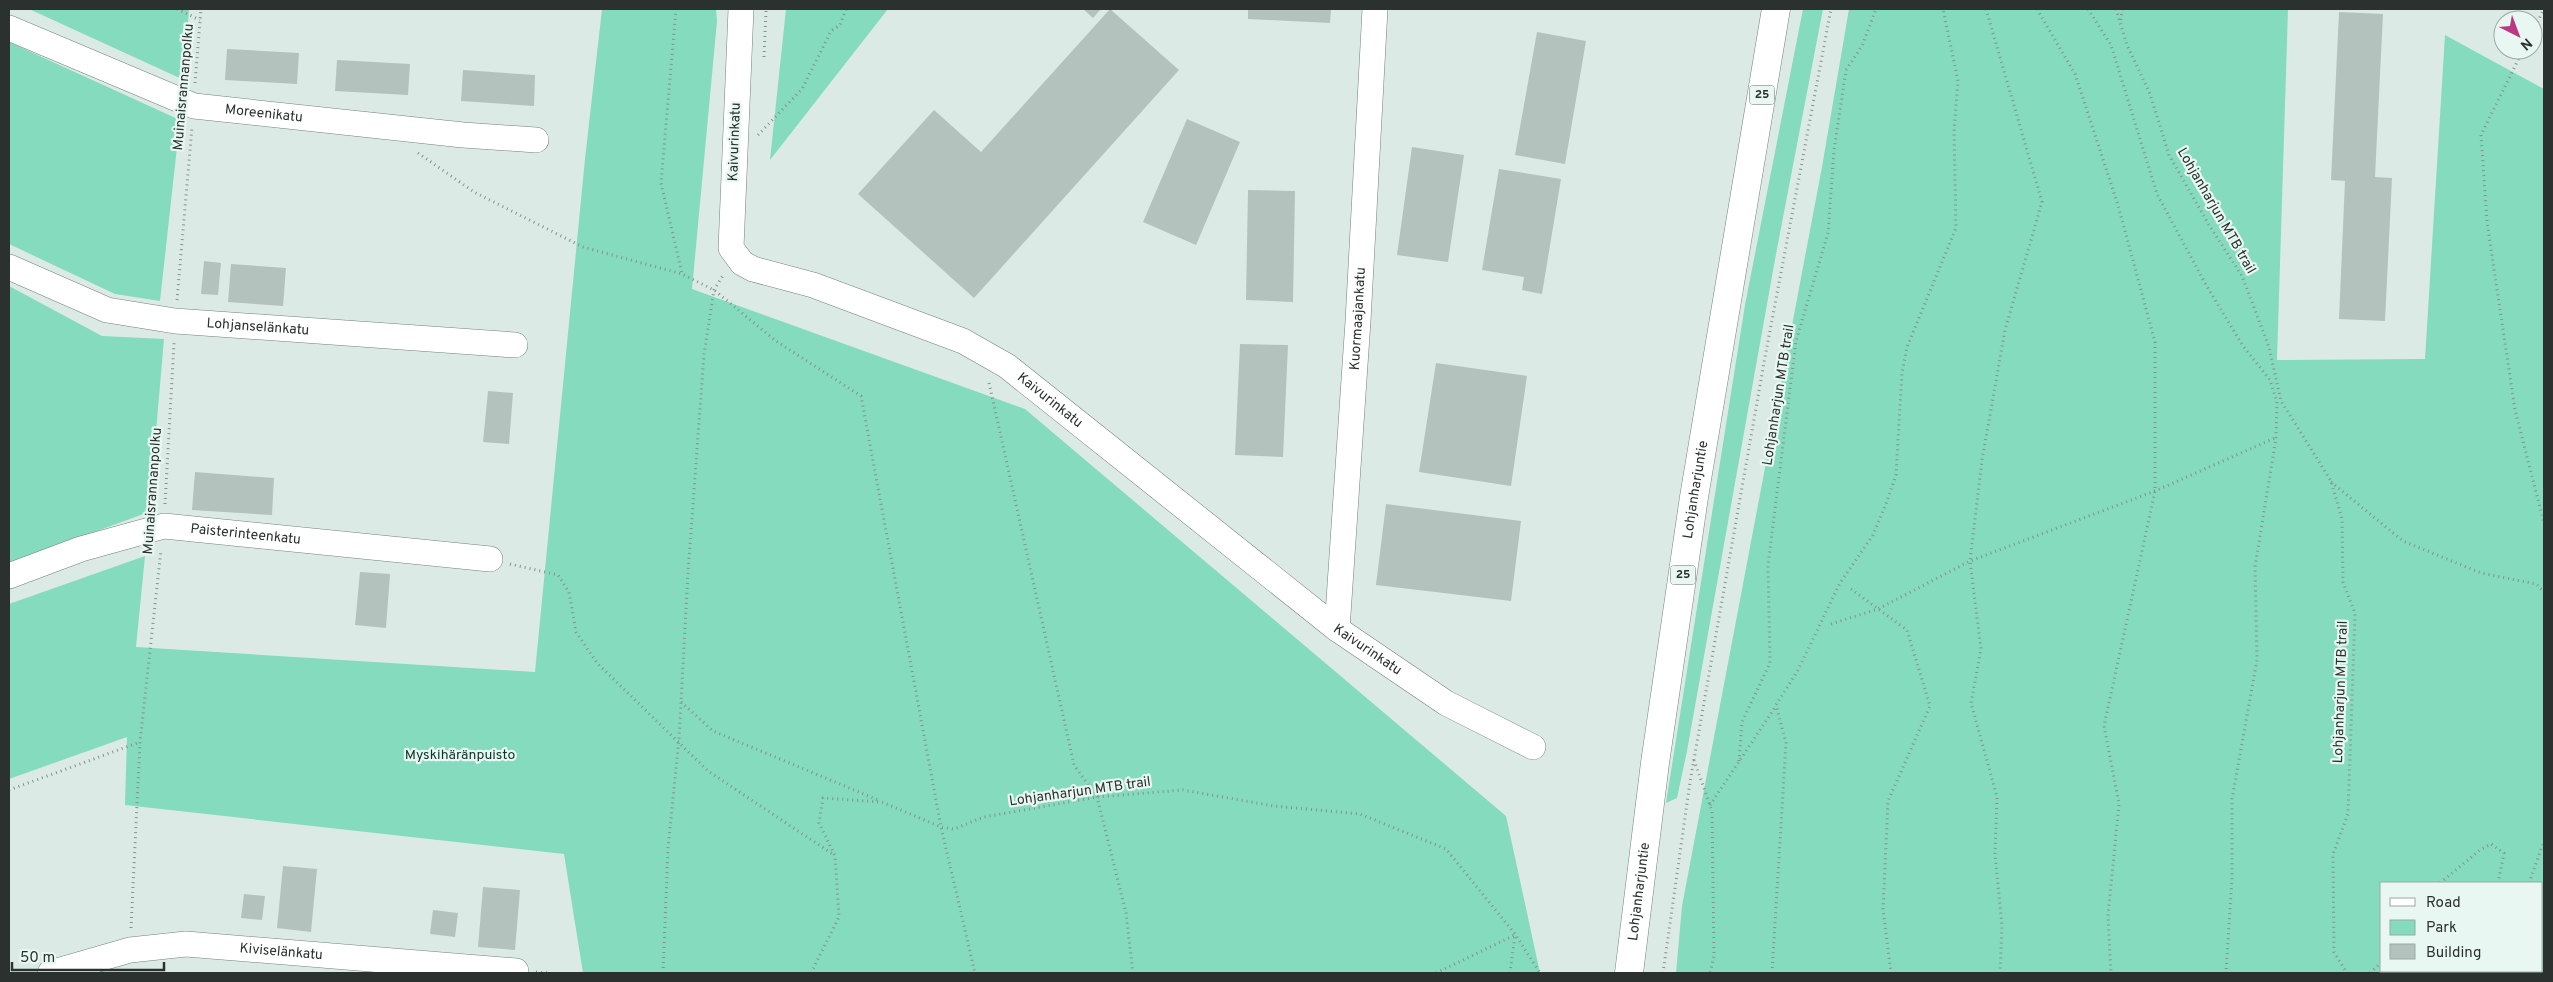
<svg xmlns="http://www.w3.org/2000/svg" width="2553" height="982" font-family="Overpass,sans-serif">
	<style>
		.green { fill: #84dbbe; fill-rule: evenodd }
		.building { fill: #b4c2bd }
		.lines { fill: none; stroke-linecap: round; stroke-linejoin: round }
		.minor-casing { stroke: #74817c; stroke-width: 26 }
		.highway-casing { stroke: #74817c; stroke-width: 29 }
		.path { stroke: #86918d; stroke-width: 3; stroke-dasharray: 1 4; stroke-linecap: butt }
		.minor { stroke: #fff; stroke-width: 25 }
		.highway { stroke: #fff; stroke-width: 28 }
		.labels { text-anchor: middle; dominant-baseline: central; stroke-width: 4.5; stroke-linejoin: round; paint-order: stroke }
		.shield { fill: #e9f7f2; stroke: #646c6a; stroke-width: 1 }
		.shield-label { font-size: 12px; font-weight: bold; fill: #2b312f }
		.street-label { font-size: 14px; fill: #2b312f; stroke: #e9f7f2 }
		.park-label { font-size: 14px; fill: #0a3428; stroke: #e9f7f2 }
	</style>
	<rect width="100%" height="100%" fill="#dceae5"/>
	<path class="green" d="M29,9H189L184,80Z
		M602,9H716L717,21L692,289L1025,409L1506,816L1540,973H583L564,854L125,805L127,737L9,779V604L145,556L136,647L535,672L585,159Z
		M786,9H888L770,160Z
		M1803,9H1823L1776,254L1687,751L1677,798L1666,803L1745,305Z
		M1849,9H2288L2277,360L2425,359L2445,35L2544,89V973H1676L1682,906L1822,167ZM2542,883V971H2382V883Z
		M9,42L180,120L160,301L115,294L9,244Z
		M9,286L102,336L164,339L149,512L9,563Z"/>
	<path class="building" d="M1083,9H1101L1093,18Z
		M1110,9L1179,70L974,298L858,194L934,110L981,152Z
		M1248,9H1331L1330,23L1248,19Z
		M2339,12L2383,14L2375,177L2392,178L2385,321L2339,319L2345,181L2331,180Z
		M1537,32L1586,41L1565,164L1515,155Z
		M227,49L299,53L297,84L225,80Z
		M337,60L410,64L408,95L335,91Z
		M463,70L535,75L534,106L461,101Z
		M1187,119L1240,142L1196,245L1143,222Z
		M1412,147L1464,155L1448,262L1397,255Z
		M1499,169L1561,179L1542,294L1522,290L1524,277L1482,270Z
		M1248,190L1295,191L1293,302L1246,300Z
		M204,261L221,263L218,295L201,294Z
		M231,264L286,268L283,306L228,302Z
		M1240,344L1288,345L1283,457L1235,455Z
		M1436,363L1527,376L1511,486L1419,472Z
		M488,391L513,393L509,444L483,442Z
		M195,472L274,478L272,515L192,510Z
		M1386,504L1521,521L1511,601L1376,585Z
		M360,572L390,574L386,628L355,625Z
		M283,866L317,869L311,932L277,928Z
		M483,887L520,890L515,950L478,947Z
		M244,894L265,896L262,920L241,918Z
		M433,910L458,913L455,937L430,934Z"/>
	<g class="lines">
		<g class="minor-casing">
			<g id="minor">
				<path id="s1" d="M741,9L731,248L742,263L753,269L813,285L963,341L1007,366L1337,629L1446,703L1533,747"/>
				<path id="s2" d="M9,28L194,106L463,135L536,140"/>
				<path id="s3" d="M9,267L107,310L175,321L515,345"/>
				<path id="s4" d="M9,576L81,549L164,526L490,559"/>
				<path id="s5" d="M1337,629L1358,321L1375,9"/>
				<path id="s6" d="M50,973L130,950L186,944L516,971"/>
			</g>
		</g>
		<g class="highway-casing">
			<g id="highway">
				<path id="s7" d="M1629,973L1655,763L1694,497L1776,9"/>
			</g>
		</g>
		<path class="path" d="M177,9L200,20
			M676,9L661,183L682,274L714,290L776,341L861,396L941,827L975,973
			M1986,9L2042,202L2005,330L1982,460L1970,561L1981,649L1971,703L1997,797L1995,854L2002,926L2000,973
			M2037,9L2075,74L2118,205L2155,342V491L2104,726L2119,804L2108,916L2111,973
			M2088,9L2111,45L2157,194L2206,285L2243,346L2270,380L2277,402L2276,438L2255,567L2257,660L2232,799V878L2226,973
			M2116,9L2127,45L2150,94L2169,155L2209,225L2242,276L2269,347L2281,401L2331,481L2342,519L2343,582L2355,613L2348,814L2333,854L2334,952L2347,973
			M2121,20L2122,9
			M2533,31L2544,9
			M2523,50L2481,135L2487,222L2515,410L2544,523
			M764,57L766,11
			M195,83L201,9
			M758,135L802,89L831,31L840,25L846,9
			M418,153L474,192L583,247L682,274
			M177,300L192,127
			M989,383L1074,765L1097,797L1126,913L1133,973
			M2331,482L2403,541L2481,573L2536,584L2544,592
			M165,504L174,343
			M510,564L558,575L569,592L576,632L597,663L708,771L834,855
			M1851,589L1907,630L1930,706L1888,801L1883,909L1891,973
			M1831,624L1878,609L1970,561L2155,491L2275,438
			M681,702L713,731L878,800
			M1694,760L1712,811L1714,956L1710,973
			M1739,761L1742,722L1770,663L1768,565L1796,341L1828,233L1834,150L1846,70L1862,46L1876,9
			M9,790L140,742
			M1710,805L1776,706
			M2440,883L2480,850L2491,844L2504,853L2498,883
			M2529,883L2544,841
			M131,928L140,742L161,550
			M2534,971V973
			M536,972L549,973
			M663,973L668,848L679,739L688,572L704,354L714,290L724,274
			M811,973L839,917L835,856L819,823L823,798L882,802L941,827L954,829L984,817L1097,797L1183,790L1274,806L1360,814L1446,849L1515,934L1540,973
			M1436,973L1515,935
			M1510,973L1515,935
			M1663,973L1690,782L1765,357L1831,9
			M1772,973L1786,743L1776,705L1798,670L1840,583L1873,535L1886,504L1896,475L1902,373L1907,347L1956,228L1954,132L1958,81L1943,9
			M2370,973L2382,962
			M2457,973L2459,971"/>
		<use href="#minor" class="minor"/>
		<use href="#highway" class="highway"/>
	</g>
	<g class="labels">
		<g class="shield">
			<rect x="1749.5" y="85.5" width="25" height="19" rx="4"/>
			<rect x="1670.5" y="565.5" width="25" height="19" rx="4"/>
		</g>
		<g class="shield-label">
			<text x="1762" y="95">25</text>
			<text x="1683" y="575">25</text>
		</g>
		<g class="street-label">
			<text transform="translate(184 87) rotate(-85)">Muinaisrannanpolku</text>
			<text stroke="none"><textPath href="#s2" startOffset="271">Moreenikatu</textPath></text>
			<text transform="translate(735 142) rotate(-88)">Kaivurinkatu</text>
			<text transform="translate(2216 211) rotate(60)">Lohjanharjun MTB trail</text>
			<text stroke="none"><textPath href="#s5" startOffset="311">Kuormaajankatu</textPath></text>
			<text stroke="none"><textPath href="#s3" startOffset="259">Lohjanselänkatu</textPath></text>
			<text transform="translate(1779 395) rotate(-81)">Lohjanharjun MTB trail</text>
			<text stroke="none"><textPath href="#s1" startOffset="598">Kaivurinkatu</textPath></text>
			<text stroke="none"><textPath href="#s7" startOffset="488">Lohjanharjuntie</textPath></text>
			<text transform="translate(153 491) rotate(-86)">Muinaisrannanpolku</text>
			<text stroke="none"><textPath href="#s4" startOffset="245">Paisterinteenkatu</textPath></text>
			<text stroke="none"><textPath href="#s1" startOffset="1002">Kaivurinkatu</textPath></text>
			<text transform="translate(2341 692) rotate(-88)">Lohjanharjun MTB trail</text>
			<text transform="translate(1080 792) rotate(-8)">Lohjanharjun MTB trail</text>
			<text stroke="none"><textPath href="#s7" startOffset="82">Lohjanharjuntie</textPath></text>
			<text stroke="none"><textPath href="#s6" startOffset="235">Kiviselänkatu</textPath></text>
		</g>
		<g class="park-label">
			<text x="460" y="755">Myskihäränpuisto</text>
		</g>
	</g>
	<rect width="2553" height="982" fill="none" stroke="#2b312f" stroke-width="20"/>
	<rect x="2380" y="882" width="162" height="90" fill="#e9f7f2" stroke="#9da8a4"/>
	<rect x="2390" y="898" width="25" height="8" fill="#ffffff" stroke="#9da8a4"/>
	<text x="2426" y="907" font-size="15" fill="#2b312f">Road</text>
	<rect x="2390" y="920" width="25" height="15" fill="#84dbbe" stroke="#9da8a4"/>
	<text x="2426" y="932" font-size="15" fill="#2b312f">Park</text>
	<rect x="2390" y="944" width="25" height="15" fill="#b4c2bd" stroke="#9da8a4"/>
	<text x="2426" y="957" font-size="15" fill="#2b312f">Building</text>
	<g transform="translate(2518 35) rotate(138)"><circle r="24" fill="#e9f7f2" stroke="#9da8a4"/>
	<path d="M0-4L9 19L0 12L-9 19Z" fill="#bb3982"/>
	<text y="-8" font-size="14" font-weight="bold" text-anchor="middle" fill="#2b312f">N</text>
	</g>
	<path d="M12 962v8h152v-8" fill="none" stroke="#2b312f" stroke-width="2.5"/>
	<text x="20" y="962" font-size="15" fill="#2b312f" stroke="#e9f7f2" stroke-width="4" paint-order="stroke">50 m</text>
</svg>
